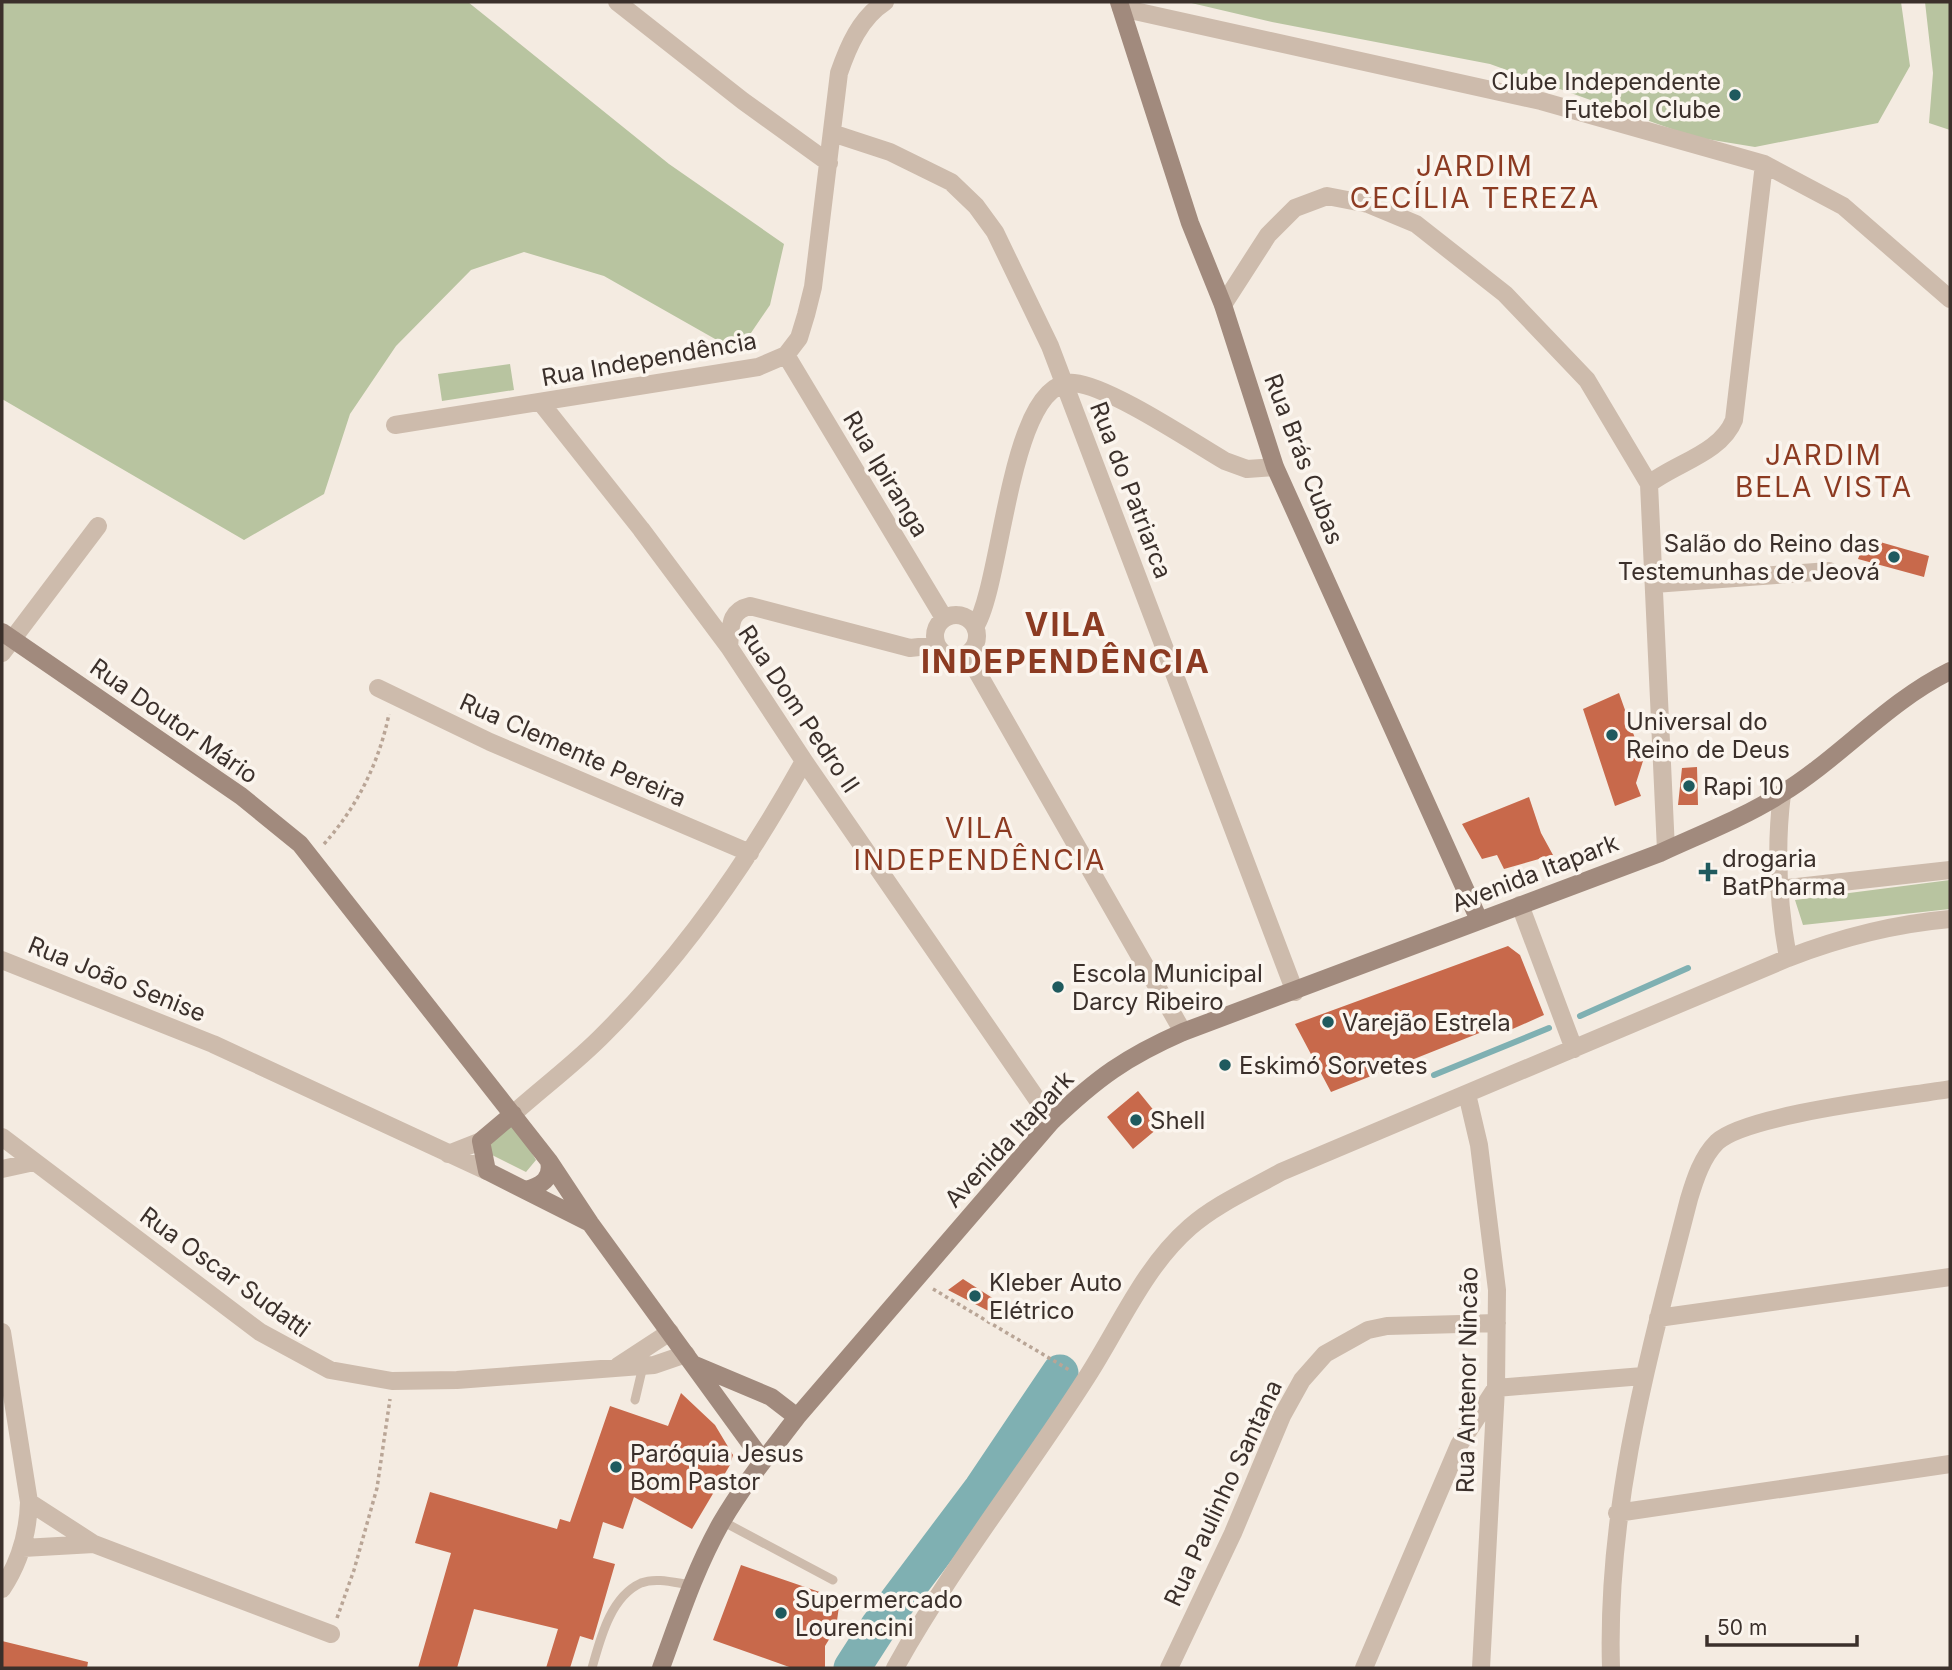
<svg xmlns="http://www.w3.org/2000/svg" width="1952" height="1670" font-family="Inter,sans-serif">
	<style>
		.green { fill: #b8c4a0 }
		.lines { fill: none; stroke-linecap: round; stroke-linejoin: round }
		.stream { stroke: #7fb0b2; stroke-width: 6 }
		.river { stroke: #7fb0b2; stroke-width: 37 }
		.building { fill: #c8694b }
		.path { stroke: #b9a596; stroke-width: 3.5; stroke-dasharray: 3.5 3.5; stroke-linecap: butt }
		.lane { stroke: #cdbbac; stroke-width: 9 }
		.street { stroke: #cdbbac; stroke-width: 18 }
		.secondary { stroke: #a18a7d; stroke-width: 18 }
		.poi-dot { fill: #1f5a5e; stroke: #fbf5ee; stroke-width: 2.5 }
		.labels { text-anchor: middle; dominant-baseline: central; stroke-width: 7; stroke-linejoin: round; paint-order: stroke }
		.poi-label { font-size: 24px; fill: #3b302b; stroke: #fbf5ee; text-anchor: start }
		.street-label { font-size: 24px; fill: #3b302b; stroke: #fbf5ee }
		.quarter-label { font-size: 28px; letter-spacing: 2px; fill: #8c3b22; stroke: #fbf5ee }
		.district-label { font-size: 32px; font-weight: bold; letter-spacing: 2px; fill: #8c3b22; stroke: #fbf5ee }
	</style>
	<rect width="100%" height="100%" fill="#f4ebe1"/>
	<path class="green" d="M2,2H468L669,164L784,244L770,305L738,352L604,276L524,252L471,270L396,346L350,414L324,494L244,540L2,399Z
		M1187,2H1901L1910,66L1878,123L1755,147L1694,137L1490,64L1272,22Z
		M1925,2H1950V130L1929,123L1933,73Z
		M510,364L514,390L442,401L438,374Z
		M1950,880V909L1803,925L1795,900Z
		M510,1125L517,1128L536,1160L526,1172L486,1152V1145Z"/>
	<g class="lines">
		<path class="stream" d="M1580,1016L1688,968
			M1434,1075L1549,1028"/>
		<path class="river" d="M852,1668L879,1626L982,1489L1060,1373"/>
	</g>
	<path class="building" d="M1866,538L1929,556L1924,577L1858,559Z
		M1619,693L1643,761L1636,783L1641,796L1615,806L1583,709Z
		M1697,767L1698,805H1678L1682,768Z
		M1529,797L1541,833L1553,855L1504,869L1497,855L1482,859L1462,824Z
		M1508,946L1520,955L1544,1015L1508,1031L1502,1024L1331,1092L1295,1024Z
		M1138,1091L1164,1123L1133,1149L1107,1117Z
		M963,1279L1008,1308L1002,1318L948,1290Z
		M681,1393L715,1425L733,1455L730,1465L692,1529L634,1497L623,1529L603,1522L593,1558L615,1564L593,1640L580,1636L570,1668H546L558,1629L474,1609L457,1668H418L451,1553L415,1543L430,1492L557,1529L560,1519L570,1522L610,1406L668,1426Z
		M741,1565L840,1599L836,1628L825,1646V1668H792L713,1640Z
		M2,1641L88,1662L87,1668H2Z"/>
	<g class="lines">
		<path class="path" d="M324,844C357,807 379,763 389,714
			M933,1289L1071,1371
			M337,1618L354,1570L377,1488L390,1399"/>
		<path class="lane" d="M635,1400L643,1366
			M722,1521L833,1580
			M592,1668C600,1640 610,1597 641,1583C656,1577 676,1583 691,1585"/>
		<path class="street" d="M617,2L743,101L829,163
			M1121,8L1541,101L1764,164L1843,206L1950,299
			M832,133L890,152L951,182L976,206L995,232L1050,346L1295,992
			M1223,305L1268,235L1295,208L1327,196L1368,204L1416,224L1505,294L1587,380L1649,484C1676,463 1721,453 1734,420L1764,164
			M786,355L944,618
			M541,403L641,529L729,647L804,761L1052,1121
			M395,425L758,367L786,355L799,338L806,315L813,287L839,73C848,47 860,18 885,2
			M1649,484L1666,850
			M1654,584L1829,571
			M935 636a21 21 0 1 1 42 0a21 21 0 1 1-42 0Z
			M975,627C1003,584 1009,377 1074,383C1109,386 1191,441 1225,461L1247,469L1275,467
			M729,647C731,628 728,611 750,606L910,648L937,645
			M2,653L98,526
			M967,654L1183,1032
			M378,688L490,742L750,853
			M1782,794C1775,849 1778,903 1788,958C1842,937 1893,924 1950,919
			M1779,889L1950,870
			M1520,905L1574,1049
			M2,960L213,1044L487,1171
			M1467,1094L1479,1145L1497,1290L1496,1388L1481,1668
			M513,1114C543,1087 577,1062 605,1033C684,954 750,859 804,761
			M2,1137L260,1332L330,1370L392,1381L457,1380L654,1365L686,1354
			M448,1154L481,1141
			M2,1169L34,1162
			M1658,1318L1950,1277
			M2,1332L29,1502C28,1534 20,1562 2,1589
			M618,1366L670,1332
			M1496,1388L1643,1376
			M29,1502L94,1544L331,1634
			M1617,1513L1950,1464
			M23,1548L94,1544
			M895,1668C951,1567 1023,1477 1085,1380C1119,1328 1143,1268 1190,1227C1216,1204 1251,1189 1281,1172L1788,958
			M1169,1668L1233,1533L1282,1416L1302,1380L1325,1354L1368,1330L1387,1326L1497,1323
			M1364,1668L1459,1445L1494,1391
			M1611,1668C1606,1505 1649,1355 1689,1199C1695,1179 1702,1157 1717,1142C1747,1114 1903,1097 1950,1089"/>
		<path class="secondary" d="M1119,2L1190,223L1223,305L1275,467L1479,920
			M2,632L241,796L300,844L549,1161L590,1223L763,1461
			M513,1114L481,1141L487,1171L588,1222
			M525,1190C541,1186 553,1179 549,1161
			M695,1365L771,1397L797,1417
			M661,1668C679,1619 695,1569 721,1523C743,1485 771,1451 797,1417L1052,1121C1097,1078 1126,1057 1183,1032L1660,853C1701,834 1743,818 1781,794C1840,758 1887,702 1950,671"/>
	</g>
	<g class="poi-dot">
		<circle cx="1735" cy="95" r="7"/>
		<circle cx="1894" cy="557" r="7"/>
		<circle cx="1612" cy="735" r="7"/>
		<circle cx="1689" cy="786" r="7"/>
		<path d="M1704.5 861.5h7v7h7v7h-7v7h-7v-7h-7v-7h7z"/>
		<circle cx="1058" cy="987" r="7"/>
		<circle cx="1328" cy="1022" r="7"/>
		<circle cx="1225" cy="1065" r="7"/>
		<circle cx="1136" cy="1120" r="7"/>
		<circle cx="975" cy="1296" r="7"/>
		<circle cx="616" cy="1467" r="7"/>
		<circle cx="781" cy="1613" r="7"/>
	</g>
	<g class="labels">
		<g class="poi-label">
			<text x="1721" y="81" text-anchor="end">Clube Independente<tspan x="1721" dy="28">Futebol Clube</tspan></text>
			<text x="1880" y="543" text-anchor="end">Salão do Reino das<tspan x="1880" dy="28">Testemunhas de Jeová</tspan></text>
			<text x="1626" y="721">Universal do<tspan x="1626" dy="28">Reino de Deus</tspan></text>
			<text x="1703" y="786">Rapi 10</text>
			<text x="1722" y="858">drogaria<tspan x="1722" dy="28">BatPharma</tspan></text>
			<text x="1072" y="973">Escola Municipal<tspan x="1072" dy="28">Darcy Ribeiro</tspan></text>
			<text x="1342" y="1022">Varejão Estrela</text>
			<text x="1239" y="1065">Eskimó Sorvetes</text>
			<text x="1150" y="1120">Shell</text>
			<text x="989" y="1282">Kleber Auto<tspan x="989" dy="28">Elétrico</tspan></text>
			<text x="630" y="1453">Paróquia Jesus<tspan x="630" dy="28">Bom Pastor</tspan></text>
			<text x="795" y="1599">Supermercado<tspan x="795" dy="28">Lourencini</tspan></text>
		</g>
		<g class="street-label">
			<text transform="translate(649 359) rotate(-10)">Rua Independência</text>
			<text transform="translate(1304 459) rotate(69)">Rua Brás Cubas</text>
			<text transform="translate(886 474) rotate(59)">Rua Ipiranga</text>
			<text transform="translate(1131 490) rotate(69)">Rua do Patriarca</text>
			<text transform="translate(799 709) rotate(56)">Rua Dom Pedro II</text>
			<text transform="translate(174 721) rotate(35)">Rua Doutor Mário</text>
			<text transform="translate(573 750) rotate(24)">Rua Clemente Pereira</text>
			<text transform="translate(1535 873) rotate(-21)">Avenida Itapark</text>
			<text transform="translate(117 979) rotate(22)">Rua João Senise</text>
			<text transform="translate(1009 1139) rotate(-47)">Avenida Itapark</text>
			<text transform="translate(225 1272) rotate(36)">Rua Oscar Sudatti</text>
			<text transform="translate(1467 1380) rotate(-89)">Rua Antenor Nincão</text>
			<text transform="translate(1223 1493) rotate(-65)">Rua Paulinho Santana</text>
		</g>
		<g class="quarter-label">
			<text x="1475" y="166">JARDIM<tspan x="1475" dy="32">CECÍLIA TEREZA</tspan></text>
			<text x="1824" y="455">JARDIM<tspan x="1824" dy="32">BELA VISTA</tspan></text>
			<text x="980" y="828">VILA<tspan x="980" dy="32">INDEPENDÊNCIA</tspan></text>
		</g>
		<g class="district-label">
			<text x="1066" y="624">VILA<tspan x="1066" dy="37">INDEPENDÊNCIA</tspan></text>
		</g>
	</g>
	<rect width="1952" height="1670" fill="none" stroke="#3b302b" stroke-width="7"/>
	<path d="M1707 1635v10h150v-10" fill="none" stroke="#3b302b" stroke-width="3.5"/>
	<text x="1717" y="1635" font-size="21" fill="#3b302b" stroke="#fbf5ee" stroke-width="5" paint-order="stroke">50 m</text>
</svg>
